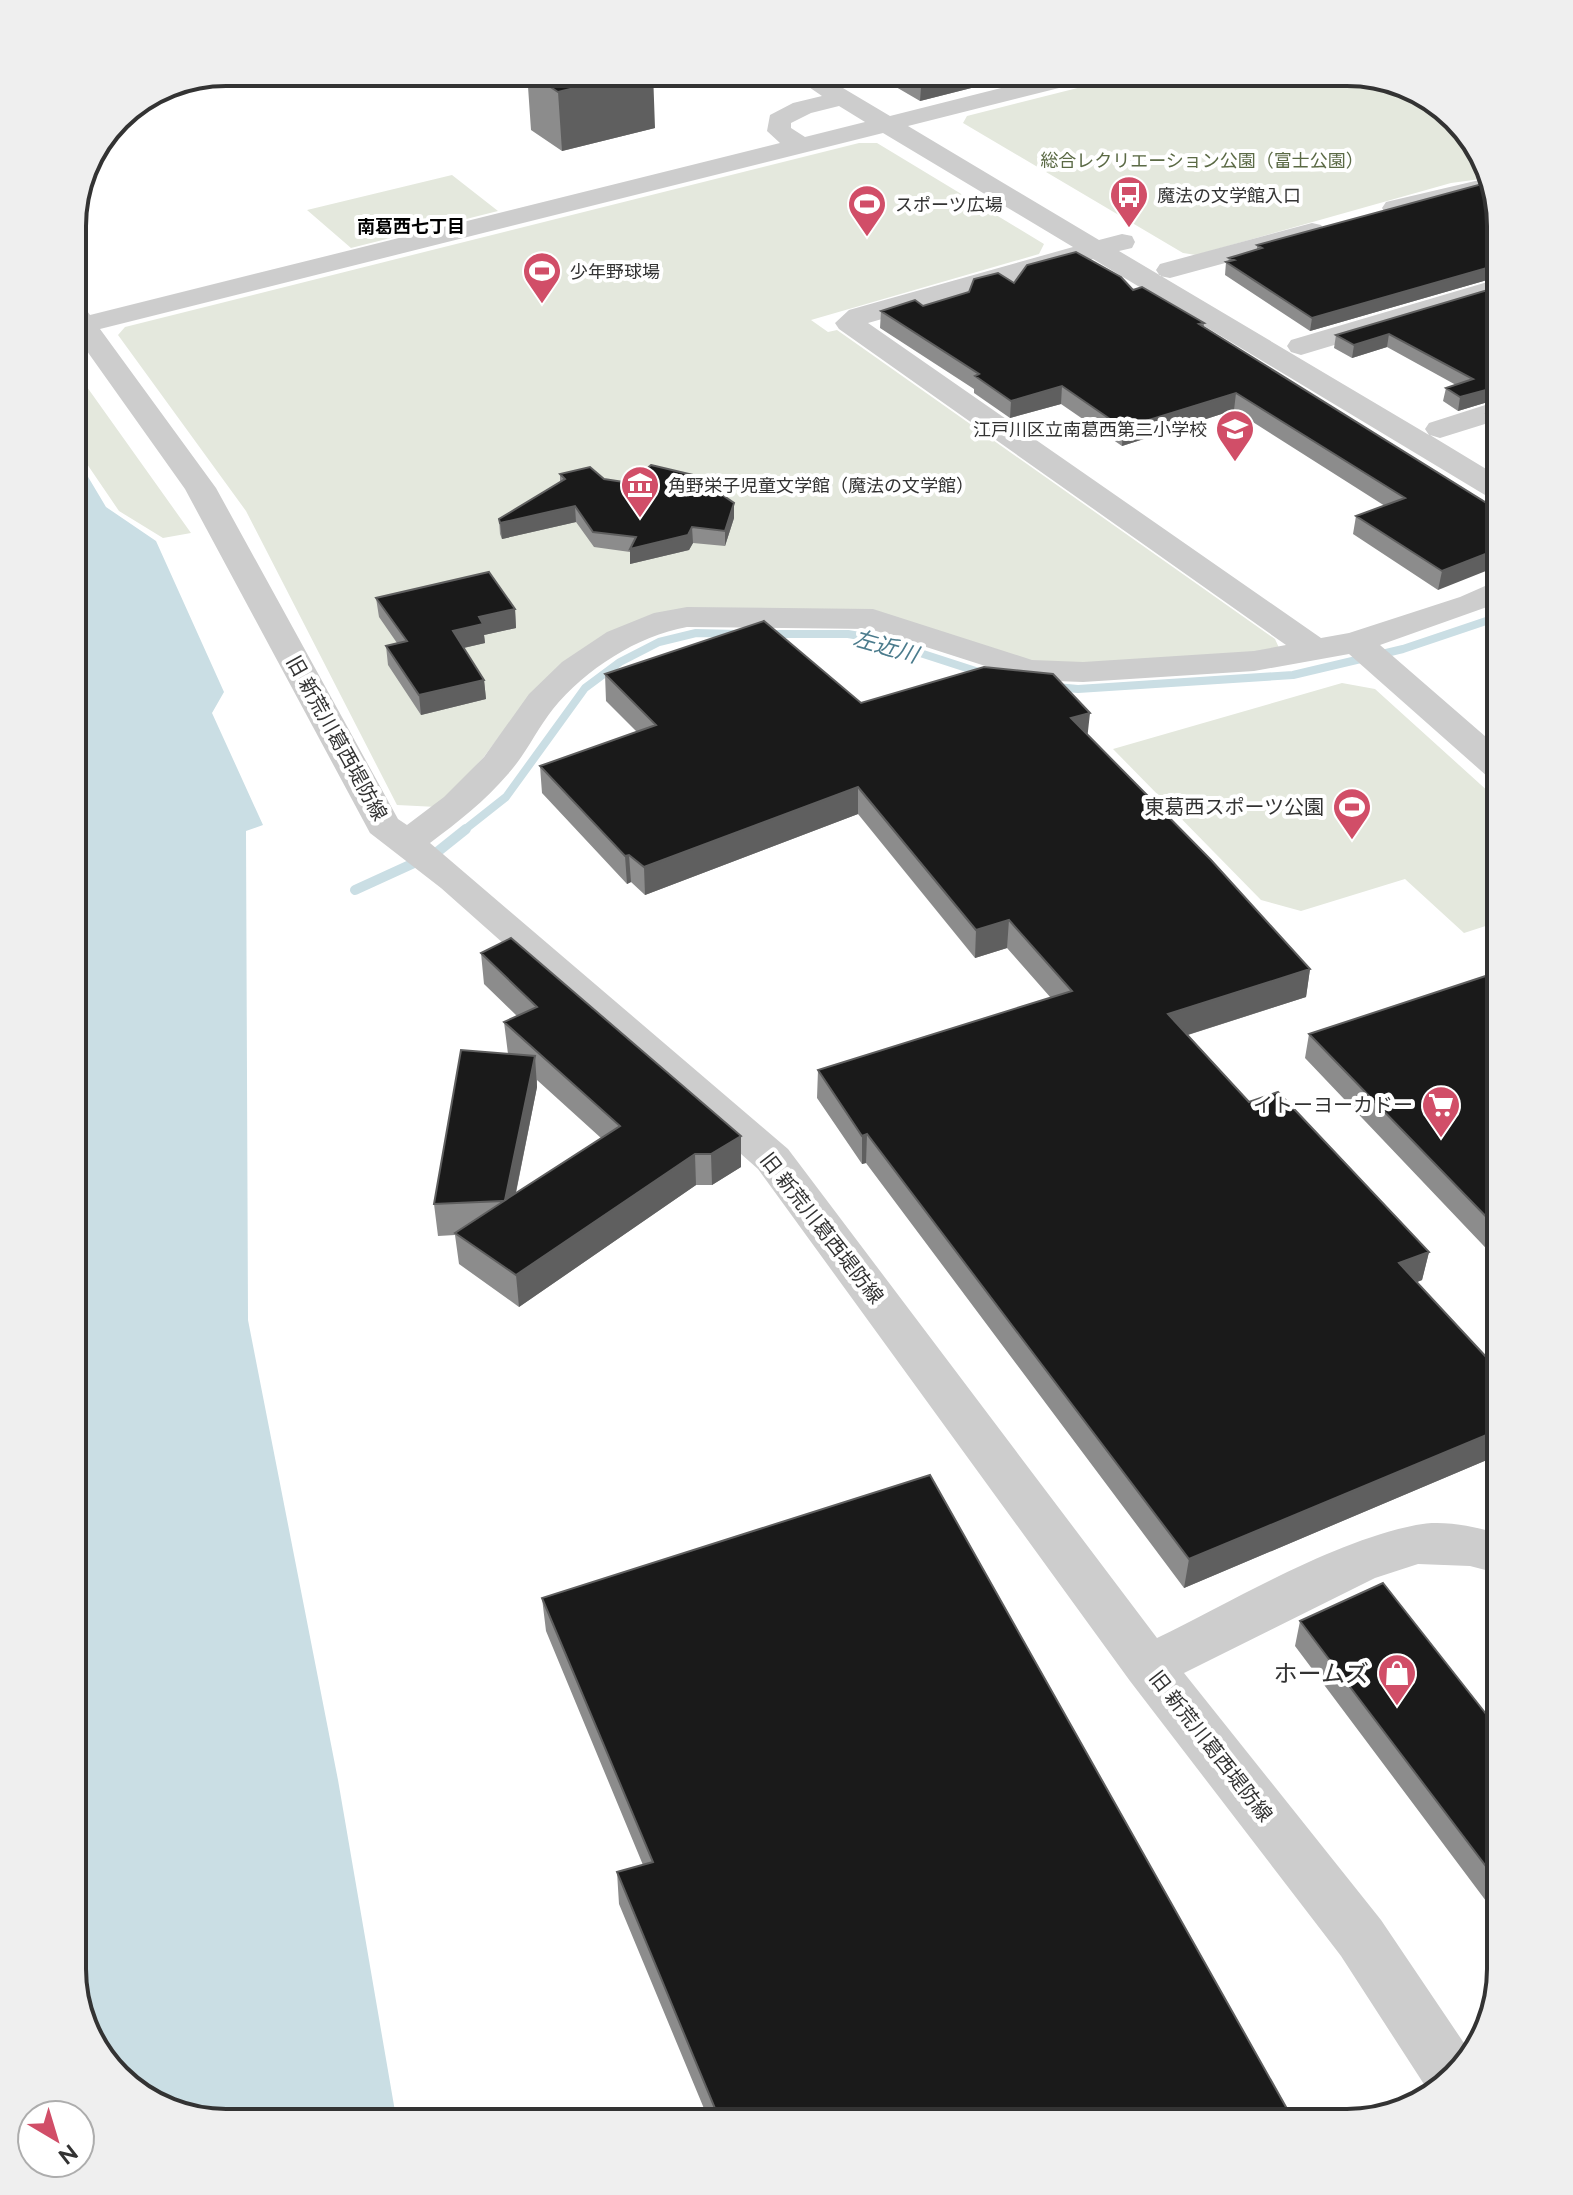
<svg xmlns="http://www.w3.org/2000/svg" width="1573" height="2195" font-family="Raleway,'Noto Sans JP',sans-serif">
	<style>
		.green { fill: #e4e8dd }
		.water { fill: #cadee4 }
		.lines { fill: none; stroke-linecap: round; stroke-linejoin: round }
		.stream-far1 { stroke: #cadee4; stroke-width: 8 }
		.stream { stroke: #cadee4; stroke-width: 10 }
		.minor { fill: #cdcdcd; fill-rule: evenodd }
		.wall { fill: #8c8c8c; fill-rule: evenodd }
		.shaded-wall { fill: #5f5f5f }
		.building { fill: #1a1a1a; stroke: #5f5f5f; stroke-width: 2 }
		.labels { text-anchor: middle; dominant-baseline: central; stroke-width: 8; stroke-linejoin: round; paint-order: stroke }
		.far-park-label { font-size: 18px; fill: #5b6a45; stroke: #fff }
		.far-poi-label { font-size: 18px; fill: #333; stroke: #fff; text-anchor: start }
		.far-neighbourhood-label { font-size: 18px; font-weight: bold; fill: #000; stroke: #fff }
		.street-label { font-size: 20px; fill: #333; stroke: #fff }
		.poi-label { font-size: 20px; fill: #333; stroke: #fff; text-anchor: end }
		.water-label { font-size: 22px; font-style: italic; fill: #4a7b8c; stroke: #fff }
		.near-poi-label { font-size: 24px; fill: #333; stroke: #fff; text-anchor: end }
		.rim { fill: none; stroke: #333; stroke-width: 4 }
	</style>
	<rect width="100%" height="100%" fill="#fff"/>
	<path class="green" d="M1141,72H1357L1424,93L1480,149L1488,178L1451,183L1196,255L1183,253L963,123L967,116Z
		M859,143H877L1044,244L1039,254L811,320L828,332L837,330L1275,639L1280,650L1083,664L1027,660L874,612L687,611L528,698L483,758L437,807L397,805L246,511L118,335L125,327Z
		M452,175L498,211L351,248L307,210Z
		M72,366L191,533L163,538L119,511L72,442Z
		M1342,683L1375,689L1501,803V921L1464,933L1405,879L1301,911L1261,900L1113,749Z"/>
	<path class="water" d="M72,450L106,507L156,541L224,692L212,713L263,825L246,831L248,1320L338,1780L397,2123H216L149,2102L93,2046L72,1969Z"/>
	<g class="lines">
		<path class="stream-far1" d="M767,634H848L877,639L985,674
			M1056,687L1078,689L1293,675L1403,649L1501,616
			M463,831L506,797L585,688L620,662L659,642L696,633L739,634"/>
		<path class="stream" d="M355,890L436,853L466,829"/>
		<path class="minor" d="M787,72H816L890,116L1065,72H1107L1103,77L908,126L1099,240L1122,234L1132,236L1135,242L1132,248L1119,251L1429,435L1425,429L1429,423L1501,400V419L1440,438L1430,435L1501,478V500L1490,498L1093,259L868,323L1321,638L1349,633L1460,597L1501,579V602L1380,645L1501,750V780L1488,777L1349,654L1254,671L1083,682L1029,680L870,629L687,627C637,636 586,669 553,709C537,729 526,754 508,774C485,801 458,822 430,843L788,1149L1157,1638C1235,1600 1331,1542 1416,1525C1443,1519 1475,1527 1501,1534V1574L1470,1566L1418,1564L1375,1578L1184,1673L1381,1920L1472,2055L1431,2095L1341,1956L1130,1681L758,1169L441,888L370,833L185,489L72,330V302L82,304L90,315L780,143L767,131L770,115L793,103L822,96ZM839,106L865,122L805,137L791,128V123L811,113ZM883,133L1073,247L849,310L835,323L839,329L1286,645L1254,651L1083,662L1032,660L873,609L687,607L654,613L607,632L562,662L529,694L484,757L444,797L407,825L398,819L216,488L100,329Z
			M1488,178L1492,192L1395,216L1386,214L1382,208L1386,202Z
			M1312,223L1321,225L1325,231L1321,237L1170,278L1160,276L1156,270L1160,264Z
			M1501,278V295L1301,355L1291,352L1287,346L1291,340Z"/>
	</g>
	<path class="wall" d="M226,72H297L294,83L194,84Z
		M350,72H434L432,81L351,82Z
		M527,72L655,128L562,151L531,130Z
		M884,72H1052L1011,83H991L920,101L884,80Z
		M1501,226V276L1310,331L1225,275L1226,262H1228L1229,258L1257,250V245Z
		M1014,283L1133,290L1204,323V328L1501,512L1438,590L1353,534L1356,516L1385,506L1234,410L1122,446L1061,404L1010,418L974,393V389L880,328L881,311L923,306Z
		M1501,286V398L1458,411L1443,401L1446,388L1456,385L1387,347L1352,358L1334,348L1336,335Z
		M1501,409V438L1485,427L1487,414Z
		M560,474L604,479L734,503V518L725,546L693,543L689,550L630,564V552L594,547L576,522L502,539L500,534L499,519L560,482Z
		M376,598L515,609L516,628L484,635L485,643L464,648L484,680L486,699L421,715L388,665L386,646L397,643L379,617Z
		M605,674L861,703L1088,735L1310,969L1306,997L1188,1035L1249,1102L1429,1252L1422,1280L1417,1282L1501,1373V1454L1184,1588L866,1163L862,1164L817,1098L818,1070L1051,998L1007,948L975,958L858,814L645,895L631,882L627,884L542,793L540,766L637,732L606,701Z
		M1501,698V741L1486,728L1492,700Z
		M481,953L741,1167L712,1185H696L519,1307L459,1264L455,1235L438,1236L434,1204L508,1054L504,1022L517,1016L484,984ZM537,1080L601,1138L516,1193L537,1087Z
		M1501,971V1264L1305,1058L1309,1034Z
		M542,1598L1295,2123H710L619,1904L617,1872L643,1865L546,1631Z
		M1300,1621L1501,1733V1921L1295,1646Z"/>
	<path class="shaded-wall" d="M292,72H297L294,83Z
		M640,72H653L655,128L562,151L558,92Z
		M978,72H992L991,83L920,101L921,87Z
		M1011,72H1052L1011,83Z
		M101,140L80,196L79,191L88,158Z
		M1501,264V276L1310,331L1312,318Z
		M1389,334L1387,347L1352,358L1354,345Z
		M1062,386L1061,404L1010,418L1011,401Z
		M1501,386V398L1458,411L1460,397Z
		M1236,393L1234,410L1122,446L1123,428Z
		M734,503V518L725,546V531Z
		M575,506L576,522L502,539L500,523Z
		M692,527L693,543L689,550L630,564V549Z
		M1501,548V565L1438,590L1442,571Z
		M515,609L516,628L484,635L485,643L454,650L453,631L479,617Z
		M484,680L486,699L421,715L419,695Z
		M1090,713L1087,740L1071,718Z
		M858,787V814L645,895L644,867Z
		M629,855L631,882L627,884L625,856Z
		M1009,920L1007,948L975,958L976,930Z
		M1310,969L1306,997L1165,1042L1168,1014Z
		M535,1056L537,1087L508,1231L505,1200Z
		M867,1134L866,1163L862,1164V1136Z
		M741,1136V1167L712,1185L711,1154Z
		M695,1154L696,1185L519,1307L516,1275Z
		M1429,1252L1422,1280L1393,1292L1399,1263Z
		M1501,1429V1454L1184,1588L1189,1559Z"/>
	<path class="building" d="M528,72H640L558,92Z
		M896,72H978L921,87Z
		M1482,184L1491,190L1501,226V264L1312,318L1226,262L1234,260L1229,258L1262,248L1257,245Z
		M1076,252L1121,277L1133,290L1142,287L1204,323L1199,324L1501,512V548L1442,571L1356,516L1405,498L1236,393L1123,428L1062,386L1011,401L975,376L979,374L881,311L915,300L923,306L969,292L974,279L998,273L1014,283L1027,265Z
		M1501,286V386L1460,397L1446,388L1473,379L1389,334L1354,345L1336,335Z
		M1501,409V422L1487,414Z
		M651,465L693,475L734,503L725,531L692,527L688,535L630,549L636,537L593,532L575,506L500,523L499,519L565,479L560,474L590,467L604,479L630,483Z
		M489,572L515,609L479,617L483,624L453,631L484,680L419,695L386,646L407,641L376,598Z
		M764,621L861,703L984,667L1053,674L1090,713L1071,718L1211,860L1310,969L1168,1014L1249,1102L1278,1092L1429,1252L1399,1263L1501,1373V1429L1189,1559L867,1134L862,1136L818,1070L1072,991L1009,920L976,930L858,787L644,867L629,855L625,856L540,766L656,725L605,674Z
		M1501,698V708L1492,700Z
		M511,938L741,1136L711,1154H695L516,1275L455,1233L504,1201L434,1204L461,1050L535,1056L505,1200L620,1126L504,1022L537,1007L481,953Z
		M1501,971V1232L1309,1034Z
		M930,1475L1295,2123H721L617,1872L653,1862L542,1598Z
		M1383,1583L1501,1733V1886L1300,1621Z"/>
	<defs>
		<g id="bus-pin" transform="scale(2)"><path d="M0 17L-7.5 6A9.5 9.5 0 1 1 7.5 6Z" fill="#d14e68" stroke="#fff"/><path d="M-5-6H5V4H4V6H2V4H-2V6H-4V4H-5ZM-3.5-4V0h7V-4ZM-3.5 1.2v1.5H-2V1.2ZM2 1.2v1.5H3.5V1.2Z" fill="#fff"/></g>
		<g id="stadium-pin" transform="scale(2)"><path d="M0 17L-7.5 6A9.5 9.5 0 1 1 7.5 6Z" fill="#d14e68" stroke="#fff"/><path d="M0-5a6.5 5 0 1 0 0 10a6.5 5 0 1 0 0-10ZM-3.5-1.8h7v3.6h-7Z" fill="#fff"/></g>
		<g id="school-pin" transform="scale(2)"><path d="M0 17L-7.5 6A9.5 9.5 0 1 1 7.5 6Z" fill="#d14e68" stroke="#fff"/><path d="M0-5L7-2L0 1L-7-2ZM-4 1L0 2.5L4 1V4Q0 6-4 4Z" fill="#fff"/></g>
		<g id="museum-pin" transform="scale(2)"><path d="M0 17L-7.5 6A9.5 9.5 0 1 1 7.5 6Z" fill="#d14e68" stroke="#fff"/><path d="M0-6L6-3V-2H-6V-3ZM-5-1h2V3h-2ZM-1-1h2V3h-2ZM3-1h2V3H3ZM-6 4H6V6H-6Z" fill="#fff"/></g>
		<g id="supermarket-pin" transform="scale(2)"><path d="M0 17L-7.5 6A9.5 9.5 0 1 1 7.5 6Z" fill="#d14e68" stroke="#fff"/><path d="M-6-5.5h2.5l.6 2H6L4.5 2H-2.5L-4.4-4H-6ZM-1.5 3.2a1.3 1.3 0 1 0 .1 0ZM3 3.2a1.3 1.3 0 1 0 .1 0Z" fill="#fff"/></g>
		<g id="shop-pin" transform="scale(2)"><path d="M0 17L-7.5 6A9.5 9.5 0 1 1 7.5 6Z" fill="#d14e68" stroke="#fff"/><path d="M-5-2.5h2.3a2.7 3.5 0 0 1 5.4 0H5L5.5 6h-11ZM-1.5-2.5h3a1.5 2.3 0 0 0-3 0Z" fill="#fff"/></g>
	</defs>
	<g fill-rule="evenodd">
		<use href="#bus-pin" x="1129" y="195"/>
		<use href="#stadium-pin" x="867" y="204"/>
		<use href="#stadium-pin" x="542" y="271"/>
		<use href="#school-pin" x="1235" y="429"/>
		<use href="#museum-pin" x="640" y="485"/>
		<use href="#stadium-pin" x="1352" y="807"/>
		<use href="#supermarket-pin" x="1441" y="1105"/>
		<use href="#shop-pin" x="1397" y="1673"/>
	</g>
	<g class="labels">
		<g class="far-park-label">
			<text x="1202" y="160">総合レクリエーション公園（富士公園）</text>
		</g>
		<g class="far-poi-label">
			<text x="1157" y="195">魔法の文学館入口</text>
			<text x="895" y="204">スポーツ広場</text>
			<text x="570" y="271">少年野球場</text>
			<text x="1207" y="429" text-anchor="end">江戸川区立南葛西第二小学校</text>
			<text x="668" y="485">角野栄子児童文学館（魔法の文学館）</text>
		</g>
		<g class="far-neighbourhood-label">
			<text x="411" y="226">南葛西七丁目</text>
		</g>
		<g class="street-label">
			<text transform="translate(337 738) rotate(61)">旧 新荒川葛西堤防線</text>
			<text transform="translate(822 1228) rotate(52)">旧 新荒川葛西堤防線</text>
			<text transform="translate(1211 1746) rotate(52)">旧 新荒川葛西堤防線</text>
		</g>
		<g class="poi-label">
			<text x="1324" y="807">東葛西スポーツ公園</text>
			<text x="1413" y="1105">イトーヨーカドー</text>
		</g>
		<g class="water-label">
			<text transform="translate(886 646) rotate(16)">左近川</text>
		</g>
		<g class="near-poi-label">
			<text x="1369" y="1673">ホームズ</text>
		</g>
	</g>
	<path d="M0 0H1573V2195H0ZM226 86H1347A140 140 0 0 1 1487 226V1969A140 140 0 0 1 1347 2109H226A140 140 0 0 1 86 1969V226A140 140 0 0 1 226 86Z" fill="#efefef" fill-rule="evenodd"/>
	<path class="rim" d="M226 86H1347A140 140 0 0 1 1487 226V1969A140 140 0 0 1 1347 2109H226A140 140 0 0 1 86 1969V226A140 140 0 0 1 226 86Z"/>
	<g transform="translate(56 2139) rotate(142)"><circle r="38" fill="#ffffff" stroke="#adadad" stroke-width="2"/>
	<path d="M0-6L14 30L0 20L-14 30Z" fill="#d14e68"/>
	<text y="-12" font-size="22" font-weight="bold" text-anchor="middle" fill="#333333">N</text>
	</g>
</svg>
